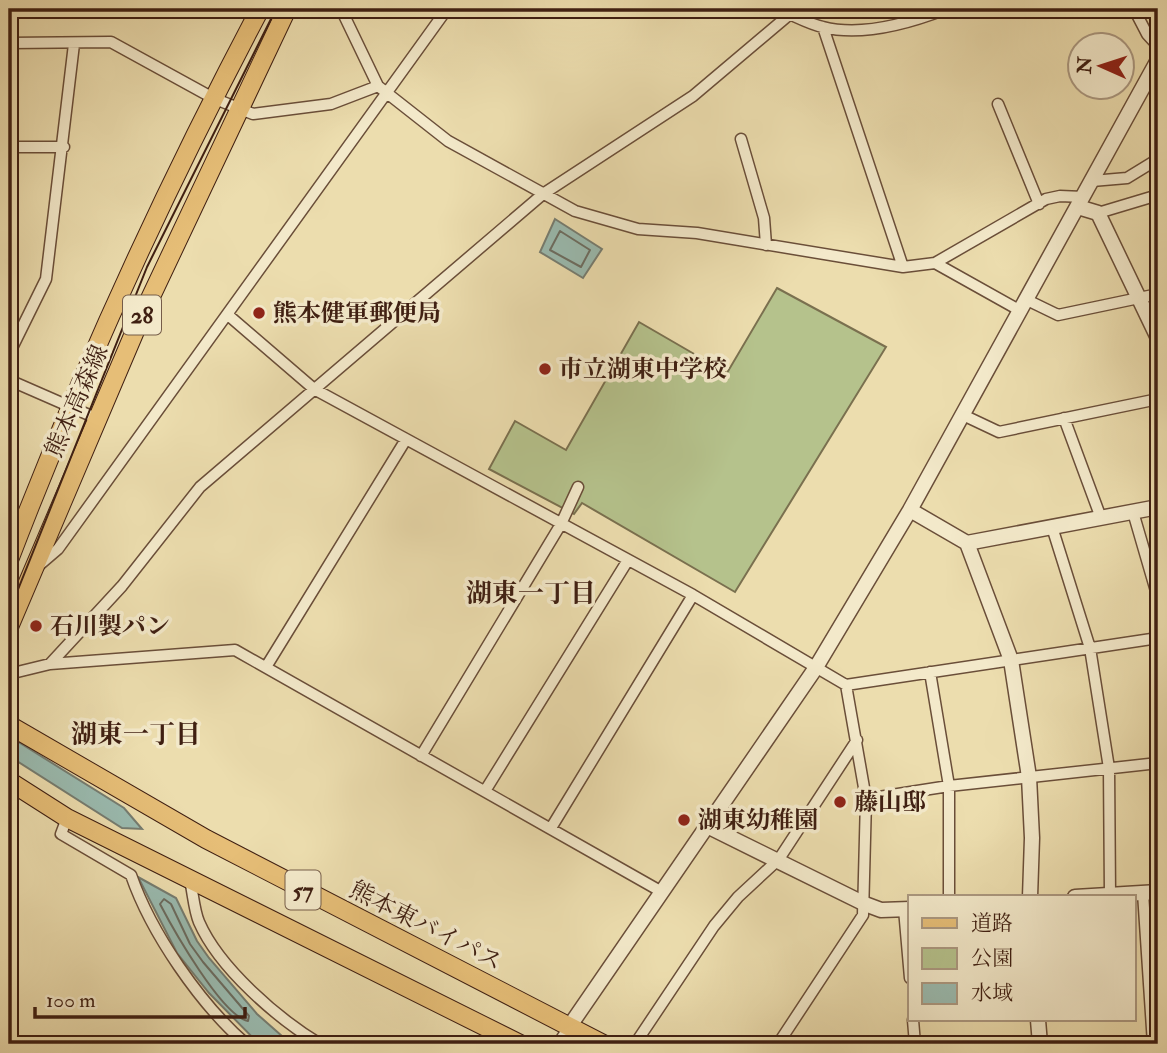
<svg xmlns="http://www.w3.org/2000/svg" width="1167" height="1053" font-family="'IM FELL Double Pica','Noto Serif JP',serif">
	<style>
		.green { fill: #b5c28c; stroke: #7a704f; stroke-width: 2 }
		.water { fill: #9abbb0; stroke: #767d71; stroke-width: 2 }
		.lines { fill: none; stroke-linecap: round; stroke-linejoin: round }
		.shore { stroke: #6c6d61; stroke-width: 2 }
		.minor-casing { stroke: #6a4e39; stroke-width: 13 }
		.tertiary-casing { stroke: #6a4e39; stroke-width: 17 }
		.primary-casing { stroke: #3f1f12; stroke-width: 20 }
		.trunk-casing { stroke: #3f1f12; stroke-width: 20 }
		.minor { stroke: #f3e9ca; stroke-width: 10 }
		.tertiary { stroke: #f3e9ca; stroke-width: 14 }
		.primary { stroke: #e6be77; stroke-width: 18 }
		.trunk { stroke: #e6be77; stroke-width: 18 }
		.tram { stroke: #3f1f12; stroke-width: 2 }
		.poi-dot { fill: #8f2418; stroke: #f3e9ca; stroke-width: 2.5 }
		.labels { text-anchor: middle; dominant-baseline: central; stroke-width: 7; stroke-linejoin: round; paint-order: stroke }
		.shield { fill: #f3e9ca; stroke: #755c49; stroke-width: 2 }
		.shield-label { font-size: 23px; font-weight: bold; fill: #3f1f12 }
		.poi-label { font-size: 24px; font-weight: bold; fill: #3f1f12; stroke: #f3e9ca; text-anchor: start }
		.street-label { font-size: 24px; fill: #3f1f12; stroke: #f3e9ca }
		.neighbourhood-label { font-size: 26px; font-weight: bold; fill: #3f1f12; stroke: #f3e9ca }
	</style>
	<rect width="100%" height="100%" fill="#ecddae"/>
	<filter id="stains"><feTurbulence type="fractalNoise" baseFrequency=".00286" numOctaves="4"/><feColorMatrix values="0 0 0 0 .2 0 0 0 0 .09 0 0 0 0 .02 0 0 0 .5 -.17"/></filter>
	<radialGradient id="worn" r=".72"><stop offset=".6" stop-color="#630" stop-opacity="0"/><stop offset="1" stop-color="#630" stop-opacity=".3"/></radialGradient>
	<path class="green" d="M777,288L886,347L735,592L582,503L574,514L489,469L515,421L566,450L639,322L727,373Z"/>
	<path class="water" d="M555,219L602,249L583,278L540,252Z
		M12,738L124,808L142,829L122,828L9,756Z
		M138,877L176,898L197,941L209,958L257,1014L291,1044H259L209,993L177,953Z"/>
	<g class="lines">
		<path class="shore" d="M560,231L590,250L581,267L550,250Z
			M164,899L171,904L190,944L203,962L249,1016L248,1021C222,1016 173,929 160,904Z"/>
		<g class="minor-casing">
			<path id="minor" d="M341,9L378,86L448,141L575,211L638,229L697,233L903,267L935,263L1019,310
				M777,9C792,14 808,24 823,27C862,37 910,23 946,9
				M1134,9L1147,34L1158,46
				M823,27L903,267
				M9,43L111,42L213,98L253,114L331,104L378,86
				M998,104L1039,204
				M741,139L764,218L766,245
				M9,147H64
				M1092,181L1127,178L1158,159
				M1098,213L1158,195
				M935,263L1046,199L1060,196L1083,197
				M1025,299L1058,315L1158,294
				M228,315L314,389L693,595L846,685L1158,638
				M9,354L46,279L74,44
				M9,380L96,418
				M963,415L999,432L1158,399
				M1064,418L1101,518
				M1133,512L1158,598
				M1052,527L1090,648L1109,768L1110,895
				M37,567L58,549L447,9
				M50,664L122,586L200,487L543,194L693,96L796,9
				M266,667L405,441
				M930,672L949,786V897
				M9,674L50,664L235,650L662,892
				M421,756L561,524L578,487
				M485,791L628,560
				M866,799L949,786L1158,763
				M67,818L61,834L131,875C151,933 200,1004 246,1044
				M551,828L693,595
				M190,880C193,893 194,910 199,922C219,968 278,1019 320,1044
				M1143,893L1153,1044
				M904,909L910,978
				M913,1020L915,1044
				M558,1044L569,1027
				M635,1044L714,926L738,897L779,859L857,740
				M778,1044L863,915L866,799L846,685"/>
		</g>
		<g class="tertiary-casing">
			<path id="tertiary" d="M1078,207L1098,213L1158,338
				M910,510L967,543L1011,660L1029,777L1032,838L1030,897
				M967,543L1158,507
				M709,827L865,904L881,910L910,909
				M1075,897L1158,892
				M1038,1020L1040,1044
				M569,1027L815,669L910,510L1158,60"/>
		</g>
		<g class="primary-casing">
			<path id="primary" d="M9,560C81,372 166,187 260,9
				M9,627L138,324L287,9"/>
		</g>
		<g class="trunk-casing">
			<path id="trunk" d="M9,725L206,839L603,1044
				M9,781L67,818L520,1044"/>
		</g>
		<use href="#minor" class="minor"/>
		<use href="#tertiary" class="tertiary"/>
		<use href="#primary" class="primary"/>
		<use href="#trunk" class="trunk"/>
		<path class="tram" d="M9,612L147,267L276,9"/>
	</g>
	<g class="poi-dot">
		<circle cx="259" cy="313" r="7"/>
		<circle cx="545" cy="369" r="7"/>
		<circle cx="36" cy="626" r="7"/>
		<circle cx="840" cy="802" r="7"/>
		<circle cx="684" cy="820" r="7"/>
	</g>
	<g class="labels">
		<g class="shield">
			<rect x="123" y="295.5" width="38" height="39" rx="5"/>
			<rect x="285.5" y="870.5" width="35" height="39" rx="5"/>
		</g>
		<g class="shield-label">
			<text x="142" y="315">28</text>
			<text x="303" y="890">57</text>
		</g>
		<g class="poi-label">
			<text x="273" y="313">熊本健軍郵便局</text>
			<text x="559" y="369">市立湖東中学校</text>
			<text x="50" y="626">石川製パン</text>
			<text x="854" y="802">藤山邸</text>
			<text x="698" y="820">湖東幼稚園</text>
		</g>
		<g class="street-label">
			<text transform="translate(77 401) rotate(-66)">熊本高森線</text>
			<text transform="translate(426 926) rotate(27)">熊本東バイパス</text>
		</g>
		<g class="neighbourhood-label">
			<text x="531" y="594">湖東一丁目</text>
			<text x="136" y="735">湖東一丁目</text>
		</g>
	</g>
	<rect width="1167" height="1053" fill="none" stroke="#ecddae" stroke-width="35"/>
	<rect x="10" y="10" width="1146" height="1032" fill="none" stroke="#3f1f12" stroke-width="3.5"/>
	<rect x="18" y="18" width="1132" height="1018" fill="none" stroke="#3f1f12" stroke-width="2"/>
	<rect x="908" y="895" width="228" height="126" fill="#f3e9ca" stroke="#ab9880" stroke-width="2"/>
	<rect x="922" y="918" width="35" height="10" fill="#e6be77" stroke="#ab9880" stroke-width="2"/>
	<text x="971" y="930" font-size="21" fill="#3f1f12">道路</text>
	<rect x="922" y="948" width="35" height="21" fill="#b5c28c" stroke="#ab9880" stroke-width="2"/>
	<text x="971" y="965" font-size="21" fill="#3f1f12">公園</text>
	<rect x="922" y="983" width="35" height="21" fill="#9abbb0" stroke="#ab9880" stroke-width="2"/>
	<text x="971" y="1000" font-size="21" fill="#3f1f12">水域</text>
	<g transform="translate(1101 66) rotate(273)"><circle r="33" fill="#f3e9ca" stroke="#ab9880" stroke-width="2"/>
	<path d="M0-5L12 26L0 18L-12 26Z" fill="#8f2418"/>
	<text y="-10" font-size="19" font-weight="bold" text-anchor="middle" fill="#3f1f12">N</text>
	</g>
	<path d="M35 1007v10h210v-10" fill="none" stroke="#3f1f12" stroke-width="3.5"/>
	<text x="46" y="1007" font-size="21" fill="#3f1f12" stroke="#f3e9ca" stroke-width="5" paint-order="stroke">100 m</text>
	<rect width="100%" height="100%" filter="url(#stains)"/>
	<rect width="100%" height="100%" fill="url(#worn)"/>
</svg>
